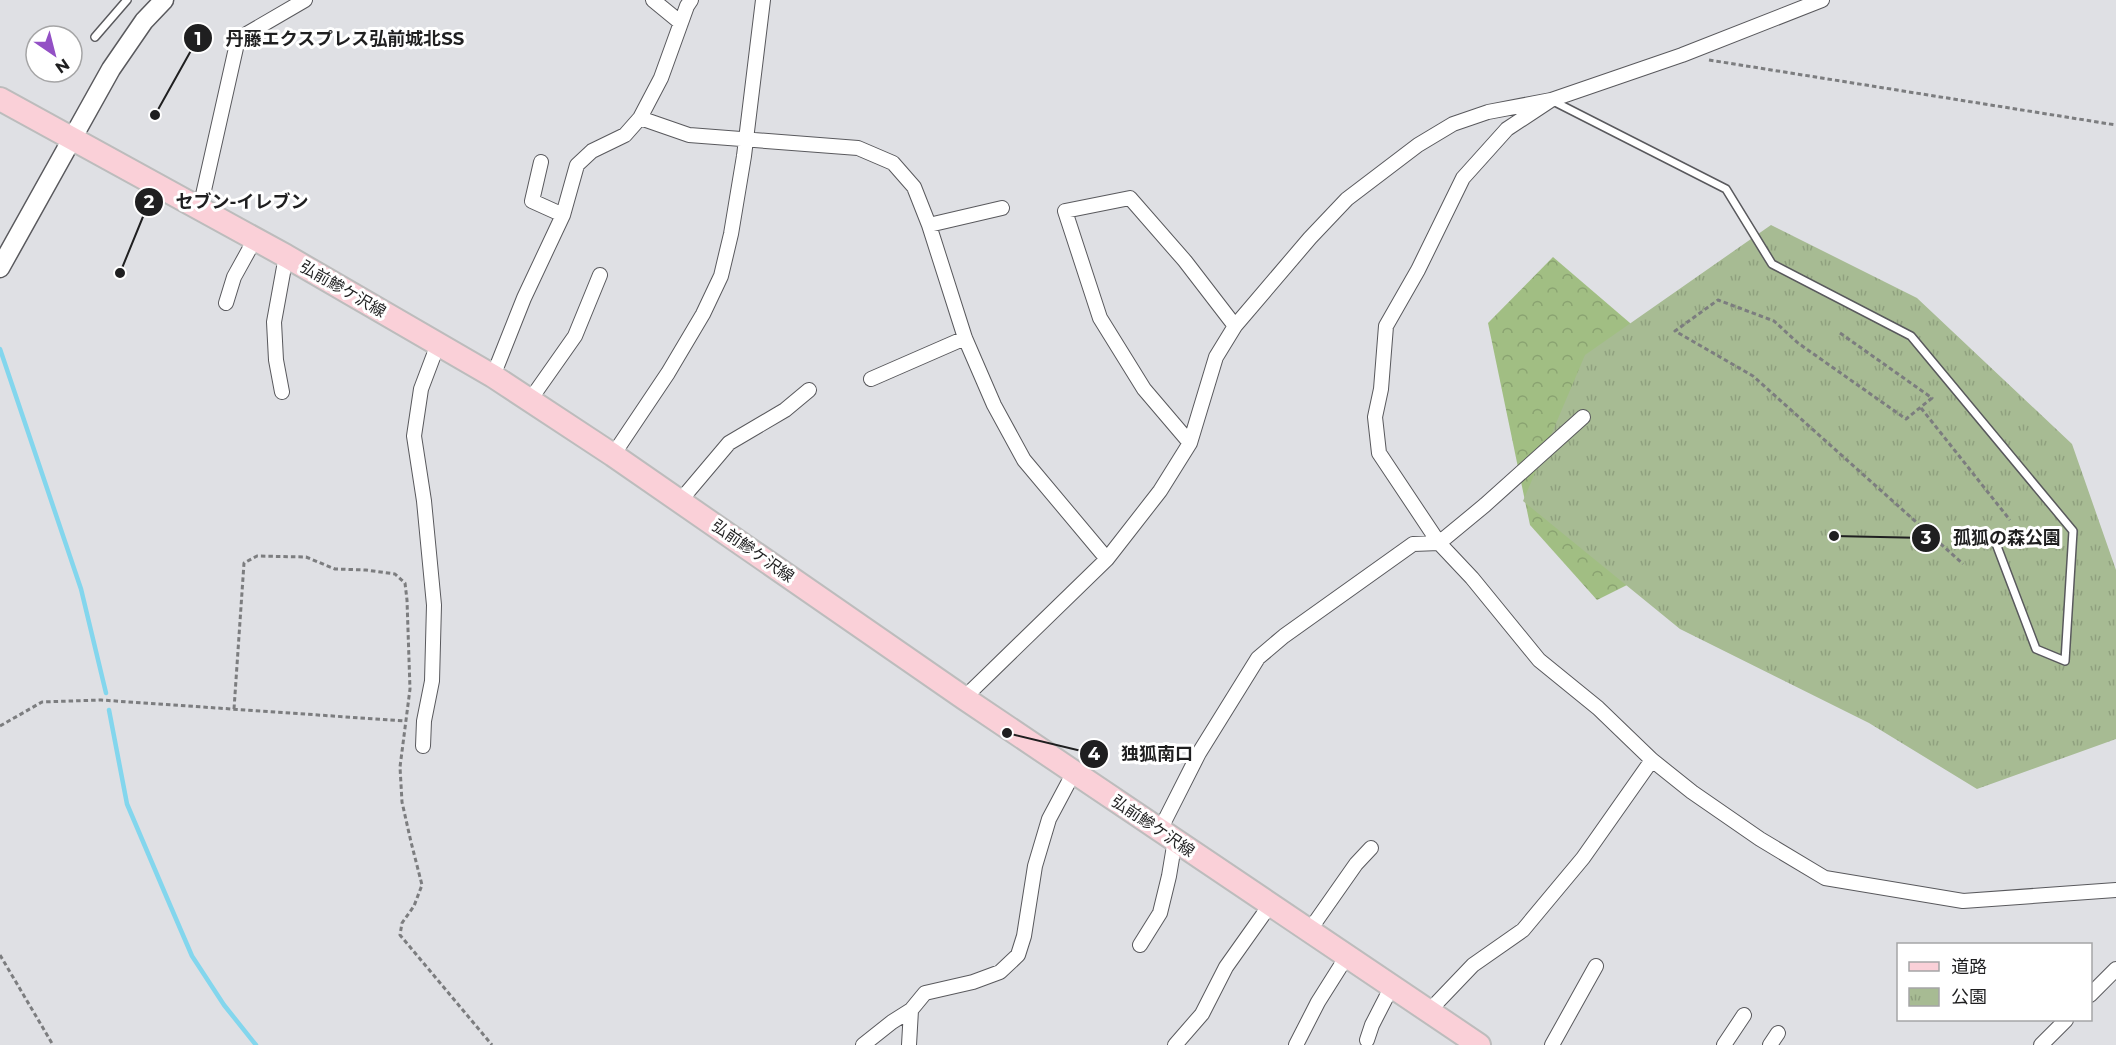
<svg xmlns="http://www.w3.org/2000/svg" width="2116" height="1045" font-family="Montserrat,'Noto Sans JP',sans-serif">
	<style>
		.forest { fill: url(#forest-crowns) }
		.park { fill: url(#park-tufts) }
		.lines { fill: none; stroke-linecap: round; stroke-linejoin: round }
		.stream { stroke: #83d6ed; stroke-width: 4.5 }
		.service-casing { stroke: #59595d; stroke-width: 10 }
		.minor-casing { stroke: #59595d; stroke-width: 16 }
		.tertiary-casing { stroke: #59595d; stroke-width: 21 }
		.primary-casing { stroke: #bcbcbc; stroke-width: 26 }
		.path { stroke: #7c7d7f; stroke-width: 3; stroke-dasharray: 4.5 3; stroke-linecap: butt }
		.service { stroke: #fff; stroke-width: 7 }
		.minor { stroke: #fff; stroke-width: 14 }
		.tertiary { stroke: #fff; stroke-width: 18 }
		.primary { stroke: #fad0d8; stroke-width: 22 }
		.labels { text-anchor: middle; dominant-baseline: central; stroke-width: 6; stroke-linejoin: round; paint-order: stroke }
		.street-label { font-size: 16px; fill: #1f1f20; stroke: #fff }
		.leader { fill: none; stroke: #1f1f20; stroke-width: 2 }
		.callout-dot { fill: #1f1f20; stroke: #fff; stroke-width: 2 }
		.mark-label { font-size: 18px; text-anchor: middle; font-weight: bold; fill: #fff }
		.callout-label { font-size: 18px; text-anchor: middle; font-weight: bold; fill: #1f1f20; stroke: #fff; stroke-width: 6; stroke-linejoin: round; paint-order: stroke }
	</style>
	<defs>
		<pattern id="forest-crowns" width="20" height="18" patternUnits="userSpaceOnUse" patternTransform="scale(1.5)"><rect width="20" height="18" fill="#a1be83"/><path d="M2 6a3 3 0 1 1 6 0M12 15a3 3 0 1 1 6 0" fill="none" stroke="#8aa371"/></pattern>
		<pattern id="park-tufts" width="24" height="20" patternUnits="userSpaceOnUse" patternTransform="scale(1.5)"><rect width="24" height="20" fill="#a7bb93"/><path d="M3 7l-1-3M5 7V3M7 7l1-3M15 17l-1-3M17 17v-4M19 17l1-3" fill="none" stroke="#8fa07e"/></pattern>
	</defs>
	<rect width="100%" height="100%" fill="#dfe0e4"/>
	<path class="forest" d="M1553,257L1630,323L1775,511L1597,600L1530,525L1488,323Z"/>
	<path class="park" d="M1771,225L1917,298L2072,444L2116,570V739L1977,789L1869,723L1680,629L1523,501L1585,355Z"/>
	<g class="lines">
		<path class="stream" d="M0,349L81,589L106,693
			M109,710L127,804L167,898L192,956L224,1005L256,1045"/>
		<g class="service-casing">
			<path id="service" d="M95,37L127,0
				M1553,101L1726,189L1772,264L1911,336L2073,531L2065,661L2036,649L1995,541"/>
		</g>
		<g class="minor-casing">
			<path id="minor" d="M653,0L681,23
				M1551,100L1507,129L1463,178L1418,270L1386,326L1381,389L1375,417L1379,453L1439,543L1472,578L1539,660L1598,708L1652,760L1692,792L1760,839L1825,878L1963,901L2116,890
				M640,118L689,135L858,148L893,163L914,187L929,225L965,338L994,405L1024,460L1107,559
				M541,162L532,201L563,215
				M200,208L238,39L305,0
				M929,225L1002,208
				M226,303L234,277L255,239
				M493,376L524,298L563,215L577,165L592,151L625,135L640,118L661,78L687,6L691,0
				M871,379L965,338
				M282,392L276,360L274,322L286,256
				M530,400L575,336L600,275
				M1190,443L1144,389L1100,318L1065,211L1130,198L1185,261L1235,326
				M613,455L668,373L703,314L721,276L731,234L744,156L763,0
				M680,501L729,443L785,410L809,390
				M964,698L1107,559L1160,491L1190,443L1216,357L1235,326L1310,238L1347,199L1418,145L1453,124L1488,112L1551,100L1682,55L1822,0
				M423,746L424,721L432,681L434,605L424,501L414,436L421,389L438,344
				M1160,830L1199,753L1258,658L1284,636L1413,544L1439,543L1485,505L1583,417
				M1309,931L1356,864L1371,848
				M1140,945L1160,913L1169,876L1175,840
				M2090,995L2116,969
				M1429,1011L1473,965L1523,930L1583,858L1652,760
				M1367,1040L1372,1025L1392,986
				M863,1045L892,1022L911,1010
				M909,1045L911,1010L925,993L973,982L1000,972L1018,955L1024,936L1035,866L1049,819L1074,772
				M1175,1045L1202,1014L1226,967L1270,905
				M1296,1045L1318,1002L1347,956
				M1552,1045L1596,966
				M1724,1045L1744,1015
				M1770,1045L1778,1033
				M2041,1045L2066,1020"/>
		</g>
		<g class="tertiary-casing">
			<path id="tertiary" d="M0,268L111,69L144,21L164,0"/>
		</g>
		<g class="primary-casing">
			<path id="primary" d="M0,99L286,256L493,376L613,455L964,698L1479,1045"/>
		</g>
		<path class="path" d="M1709,60L2116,125
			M1840,333L1932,398L1906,419L1798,343L1774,321L1718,300L1675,331L1753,376L1963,564
			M1921,408L2010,520
			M234,709L244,563L257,556L306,557L335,569L366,570L395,574L405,583L407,600L410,689L400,767L402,802L411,842L422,885L414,906L402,923L400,935L492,1045
			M0,726L42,702L101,700L405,721
			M0,955L53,1045"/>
		<use href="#service" class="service"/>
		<use href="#minor" class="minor"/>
		<use href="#tertiary" class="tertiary"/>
		<use href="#primary" class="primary"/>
	</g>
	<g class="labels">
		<g class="street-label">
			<text transform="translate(343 289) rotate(30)">弘前鰺ケ沢線</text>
			<text transform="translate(753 551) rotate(35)">弘前鰺ケ沢線</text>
			<text transform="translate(1153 826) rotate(34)">弘前鰺ケ沢線</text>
		</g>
	</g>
	<path class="leader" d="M155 115L198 38M120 273L149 202M1834 536L1926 538M1007 733L1094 754"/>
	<g class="callout-dot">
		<circle cx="155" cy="115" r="6"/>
		<circle cx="120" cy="273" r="6"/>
		<circle cx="1834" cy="536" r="6"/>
		<circle cx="1007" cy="733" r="6"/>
		<circle cx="198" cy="38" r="15"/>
		<circle cx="149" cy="202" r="15"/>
		<circle cx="1926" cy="538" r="15"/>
		<circle cx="1094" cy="754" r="15"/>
	</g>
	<g class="mark-label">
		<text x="198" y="45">1</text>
		<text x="149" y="208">2</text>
		<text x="1926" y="544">3</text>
		<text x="1094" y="760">4</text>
	</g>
	<g class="callout-label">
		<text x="345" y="45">丹藤エクスプレス弘前城北SS</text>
		<text x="242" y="208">セブン-イレブン</text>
		<text x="2007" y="544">孤狐の森公園</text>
		<text x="1157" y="760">独狐南口</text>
	</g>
	<rect x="1897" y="943" width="195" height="78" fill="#ffffff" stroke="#a5a5a6" stroke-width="1.5"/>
	<rect x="1909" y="962" width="30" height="9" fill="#fad0d8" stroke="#a5a5a6" stroke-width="1.5"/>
	<text x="1951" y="973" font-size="18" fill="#1f1f20">道路</text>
	<rect x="1909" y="988" width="30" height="18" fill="url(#park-tufts)" stroke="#a5a5a6" stroke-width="1.5"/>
	<text x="1951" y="1003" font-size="18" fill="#1f1f20">公園</text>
	<g transform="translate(54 54) rotate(145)"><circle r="28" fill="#ffffff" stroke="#a5a5a6" stroke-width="1.5"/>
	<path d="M0-4.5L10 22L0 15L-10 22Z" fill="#9350c5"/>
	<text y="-9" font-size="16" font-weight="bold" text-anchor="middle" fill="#1f1f20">N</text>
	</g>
</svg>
